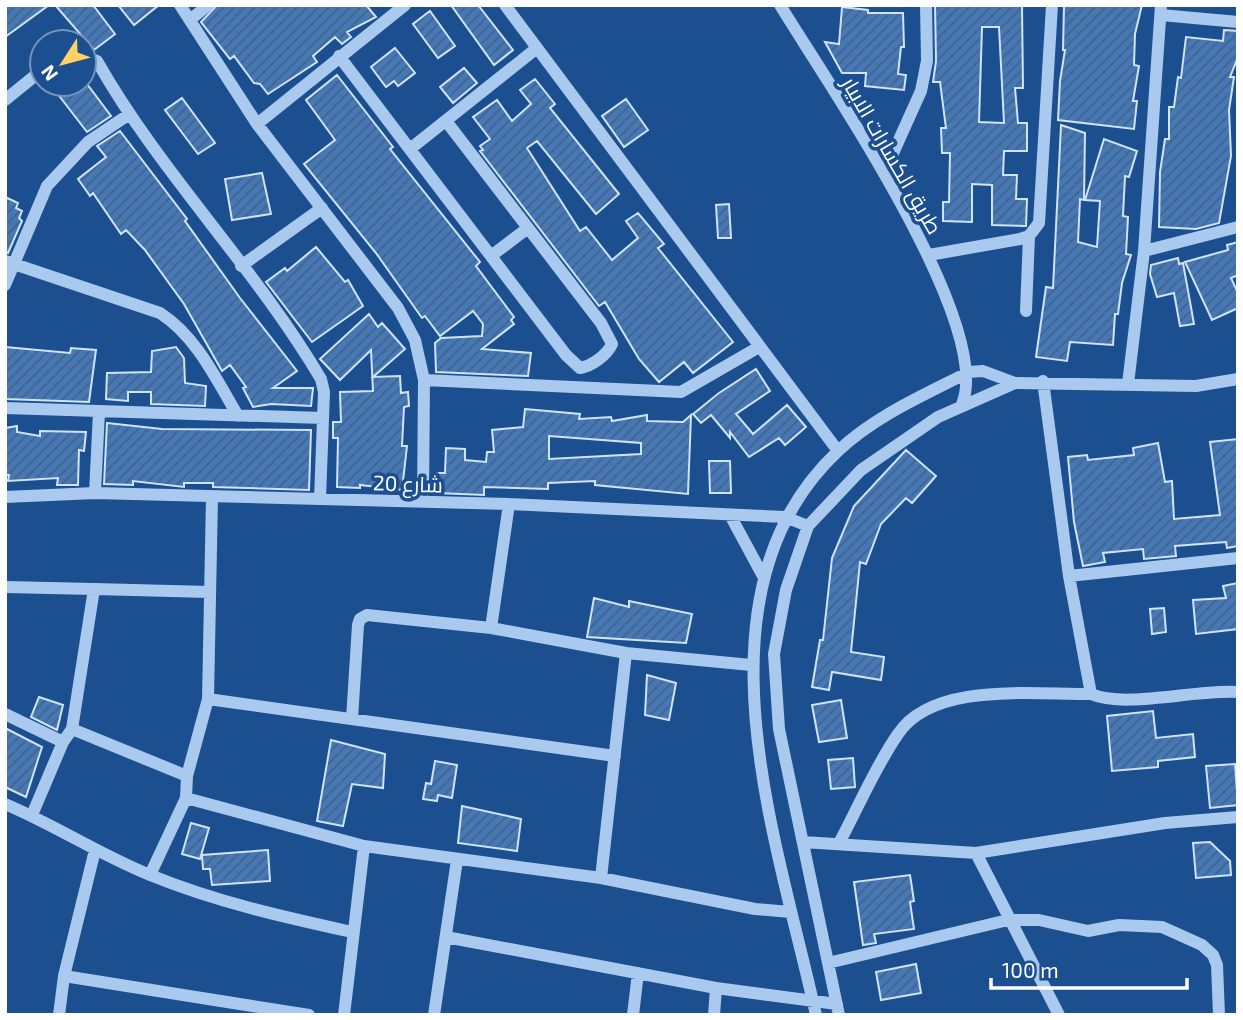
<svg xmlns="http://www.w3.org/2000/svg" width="1243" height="1020" font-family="'Exo 2',Cairo,sans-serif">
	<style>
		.building { fill: url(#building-hatch); stroke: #cfe3fa; stroke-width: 2; fill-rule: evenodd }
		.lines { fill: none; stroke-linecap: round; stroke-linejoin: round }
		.minor { stroke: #a9c9ee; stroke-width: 12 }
		.labels { text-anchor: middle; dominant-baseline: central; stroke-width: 7; stroke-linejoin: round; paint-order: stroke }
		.street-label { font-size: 21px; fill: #fff; stroke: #1b4f8f }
	</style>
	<defs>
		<pattern id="building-hatch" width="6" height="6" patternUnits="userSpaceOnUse" patternTransform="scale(1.75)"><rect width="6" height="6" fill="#4478b7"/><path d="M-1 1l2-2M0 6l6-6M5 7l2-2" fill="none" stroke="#486282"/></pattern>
	</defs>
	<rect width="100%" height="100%" fill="#1b4f8f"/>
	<path class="building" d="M5,5H49L5,37Z
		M55,5H93L115,34L94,50Z
		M118,5H159L134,25Z
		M217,5H366L376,17L347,32L351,37L342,44L335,37L313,56L317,62L268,94L260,84L254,83L234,56L230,59L201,22Z
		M451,5H478L513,50L494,65Z
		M935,5H1022L1023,88H1015L1018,123H1027V151H1004L1003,175H1017L1016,199H1027L1026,226L992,225V185L972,184V222L943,221V202H949L950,153H942L941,128H946L940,82H933L936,61ZM982,27H999L1004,123L979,122Z
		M1064,5H1142L1135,34L1134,65L1139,66L1133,101H1137L1134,129L1058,120L1060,81L1065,50H1063Z
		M842,7L868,10V13H903L904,47H901L898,74L906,75L904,90L865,86L866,73H842L825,42L839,44Z
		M430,11L455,46L438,58L413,24Z
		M1224,30L1238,31V57L1230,77H1234L1229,110L1231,156L1219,223L1196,229L1159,227L1160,172L1165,139H1169V107H1174L1178,77L1181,78L1186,37L1223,41Z
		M395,48L415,73L398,86L394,81L386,87L371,67Z
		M464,68L477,83L453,103L440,87Z
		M337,75L393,147L390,149L480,262L476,266L514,317L511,320L514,324L482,349L531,353L528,376L436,372L435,343L441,338L482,336L483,324L473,311L440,336L425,316L422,318L376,253L304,164L335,140L306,100Z
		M535,79L555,104L550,108L619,194L596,214L537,141L527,148L580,231L586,227L612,260L638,238L626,221L638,213L664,244L658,248L733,342L693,373L684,362L659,382L639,359L605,302L599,306L480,151L483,150L480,146L490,139L473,117L497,100L512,121L531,104L520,90Z
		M50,84H87L111,116L87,132Z
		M182,98L215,143L198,154L165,110Z
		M626,99L648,130L624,147L602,116Z
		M1061,125L1085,133L1084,200L1080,199L1078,242L1097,247L1100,201L1085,200L1104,139L1137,151L1129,177L1125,176L1123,216L1128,217L1126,254L1131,255L1122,283L1118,314H1115L1113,345L1070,342L1067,361L1036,357L1046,287L1053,288Z
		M120,131L187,219L185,221L240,298L297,371L273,388H313L311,406L271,404L253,407L243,388L246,387L230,365L222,371L184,304L145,250L126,230L121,234L93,193L90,196L78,179L106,157L97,146Z
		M262,173L271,214L232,220L225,179Z
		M5,197L18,203L16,208L22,211L19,218L22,221L8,253L5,252Z
		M729,204L731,238H718L716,205Z
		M1238,242V275L1231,278L1238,293V308L1212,320L1185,262L1228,250L1227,245Z
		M316,247L345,282L348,280L363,306L312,342L266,282L285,268L287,271Z
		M1178,258L1179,264L1183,263L1194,324L1180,326L1174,293L1157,297L1150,274L1151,265Z
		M369,314L378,327L382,323L405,349L373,377L400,376L401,393L408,392L409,406L404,407L402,446H407L402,490L360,485V488L337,487L338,438H333V422H341L340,392L373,391L371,350L340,380L320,359Z
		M5,347L70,353L71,348L96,350L89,402L6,399Z
		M176,347L184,358L185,383L206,386L205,406L151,404V392H128V401L106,399L107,373L151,372L152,351Z
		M756,369L770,391L736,414L753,434L787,405L806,427L785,445L779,438L749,457L730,432V438L711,415L701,423L693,414L719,393Z
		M525,409L580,414L579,419L611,417L612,421L647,415V421L683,422L691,415L688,494L595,485V481L548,483V489L484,487V495L437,493V473H445L446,448L465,449V460L486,462L487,452H494L492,430L523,427ZM549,436L641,443V454L549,459Z
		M107,423L162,429L311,430L309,490L213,487V483H184V487L133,481V485L104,484Z
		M17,426V432L40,436V431L86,432L84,451L79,450L78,485H57L58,478L8,481L9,475H5V428Z
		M1238,439V546L1227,548L1226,542L1175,546L1176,556L1144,559L1143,549L1103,553L1105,562L1083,566L1074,522L1068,457L1087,455L1088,460L1134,455L1133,448L1158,443L1165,482L1172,481L1174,519L1220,515L1210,442Z
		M906,450L936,476L912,503L906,498L881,524L866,564L860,562L851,652L884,657L881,680L832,672L829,690L812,687L820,640H823L832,558L854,506Z
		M709,461H730L731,493H710Z
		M1238,583V629L1196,634L1193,600L1226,598L1223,586Z
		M594,598L629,607V601L692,614L686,643L587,637Z
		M1164,608L1166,632L1152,634L1150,609Z
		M647,675L676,683L669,720L645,715Z
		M39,697L63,705L57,730L31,717Z
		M841,700L847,738L819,742L812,705Z
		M1153,711L1156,738L1193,734L1195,757L1158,761V767L1112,771L1107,716Z
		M5,728L42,747L26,797L5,787Z
		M331,740L385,754L383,788L352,784L343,826L317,821Z
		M853,758L855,787L831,789L828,760Z
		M435,761L457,765L452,798L438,795L437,801L423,799L426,783L431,784Z
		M1235,764L1238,805L1210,808L1206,766Z
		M462,806L521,819L517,851L458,843Z
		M191,823L209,828L200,859L182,854Z
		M1210,842L1230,861L1231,875L1196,878L1193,843Z
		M268,850L270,881L212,885L210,869H203L202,855Z
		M910,875L914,901L910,902L914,929L874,934L876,943L863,945L854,882Z
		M916,964L921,993L881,1000L876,972Z"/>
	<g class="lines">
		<path class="minor" d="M180,5L257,124L398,308L415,340L424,380L423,502
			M505,5L838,451
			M780,5C825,79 995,324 962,404
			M1161,15L1238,22
			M190,20L208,5
			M84,56L97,61C161,174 255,267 321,379L324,392L320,499
			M339,56L566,355L580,368C592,366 607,355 612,344L601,323L446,121
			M5,100L42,70
			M257,124L405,5
			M410,149L537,48
			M885,171L921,91L927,61L926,5
			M1144,251L1238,227
			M929,255L1020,239L1029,236L1039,223L1052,5
			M491,256L528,228
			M5,261L160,313C197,337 216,379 238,416
			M241,266L322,208
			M5,285L47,186L88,142L128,115
			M1026,311L1029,236
			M424,380L681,392L759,347
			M1043,381L1069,576L1091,694C1126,709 1196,689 1238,692
			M1128,384L1144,251L1161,5
			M5,408L323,418
			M95,493L99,412
			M5,497L95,493L509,504L785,517L808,526
			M212,497L208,699L187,776L186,798L364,846L344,1015
			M730,515L764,578
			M1069,576L1238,558
			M5,587L94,589
			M491,628L509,504
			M626,653L751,665
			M208,699L615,756
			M5,714L63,742
			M352,719L358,625L360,619L367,615L491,628L626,653L601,878
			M72,729L187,776
			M5,804C55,825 100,855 150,875C216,902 284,917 352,932
			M32,815L63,742L72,729L94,589L210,592
			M803,842L976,853L1059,1015
			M839,843C858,808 875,767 898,734C933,681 1035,695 1091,694
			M364,846L601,878L755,909L790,912
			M95,850L64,976L309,1015
			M976,853L1165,823L1238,817
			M150,875L186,798
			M446,937L716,988L714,1015
			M828,963L1008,920H1039L1088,931L1119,925L1162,927L1202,945L1213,955L1217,965L1219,1015
			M716,988L837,1004
			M59,1015L64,976
			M434,1015L457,860
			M633,1015L638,973
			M816,1015C778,841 686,594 838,451C875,416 924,395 969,372L983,371L1015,383
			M839,1015L779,729L774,654L786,590L808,526L861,470L938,417L1015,383L1196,386L1238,379"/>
	</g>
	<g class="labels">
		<g class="street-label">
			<text transform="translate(893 155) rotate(60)">طريق الكسارات الابيار</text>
			<text transform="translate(408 483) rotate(2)">شارع 20</text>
		</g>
	</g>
	<rect width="1243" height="1020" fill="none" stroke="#ffffff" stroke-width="14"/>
	<g transform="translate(63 63) rotate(234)"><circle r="33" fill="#1b4f8f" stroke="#7695bc" stroke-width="2"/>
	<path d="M0-5L12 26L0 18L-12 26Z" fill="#ffd166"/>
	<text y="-10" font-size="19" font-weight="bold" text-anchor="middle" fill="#ffffff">N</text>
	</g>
	<path d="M991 978v10h196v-10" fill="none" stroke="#ffffff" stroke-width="3.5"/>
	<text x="1002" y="978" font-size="21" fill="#ffffff" stroke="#1b4f8f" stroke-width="5" paint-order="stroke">100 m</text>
</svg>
